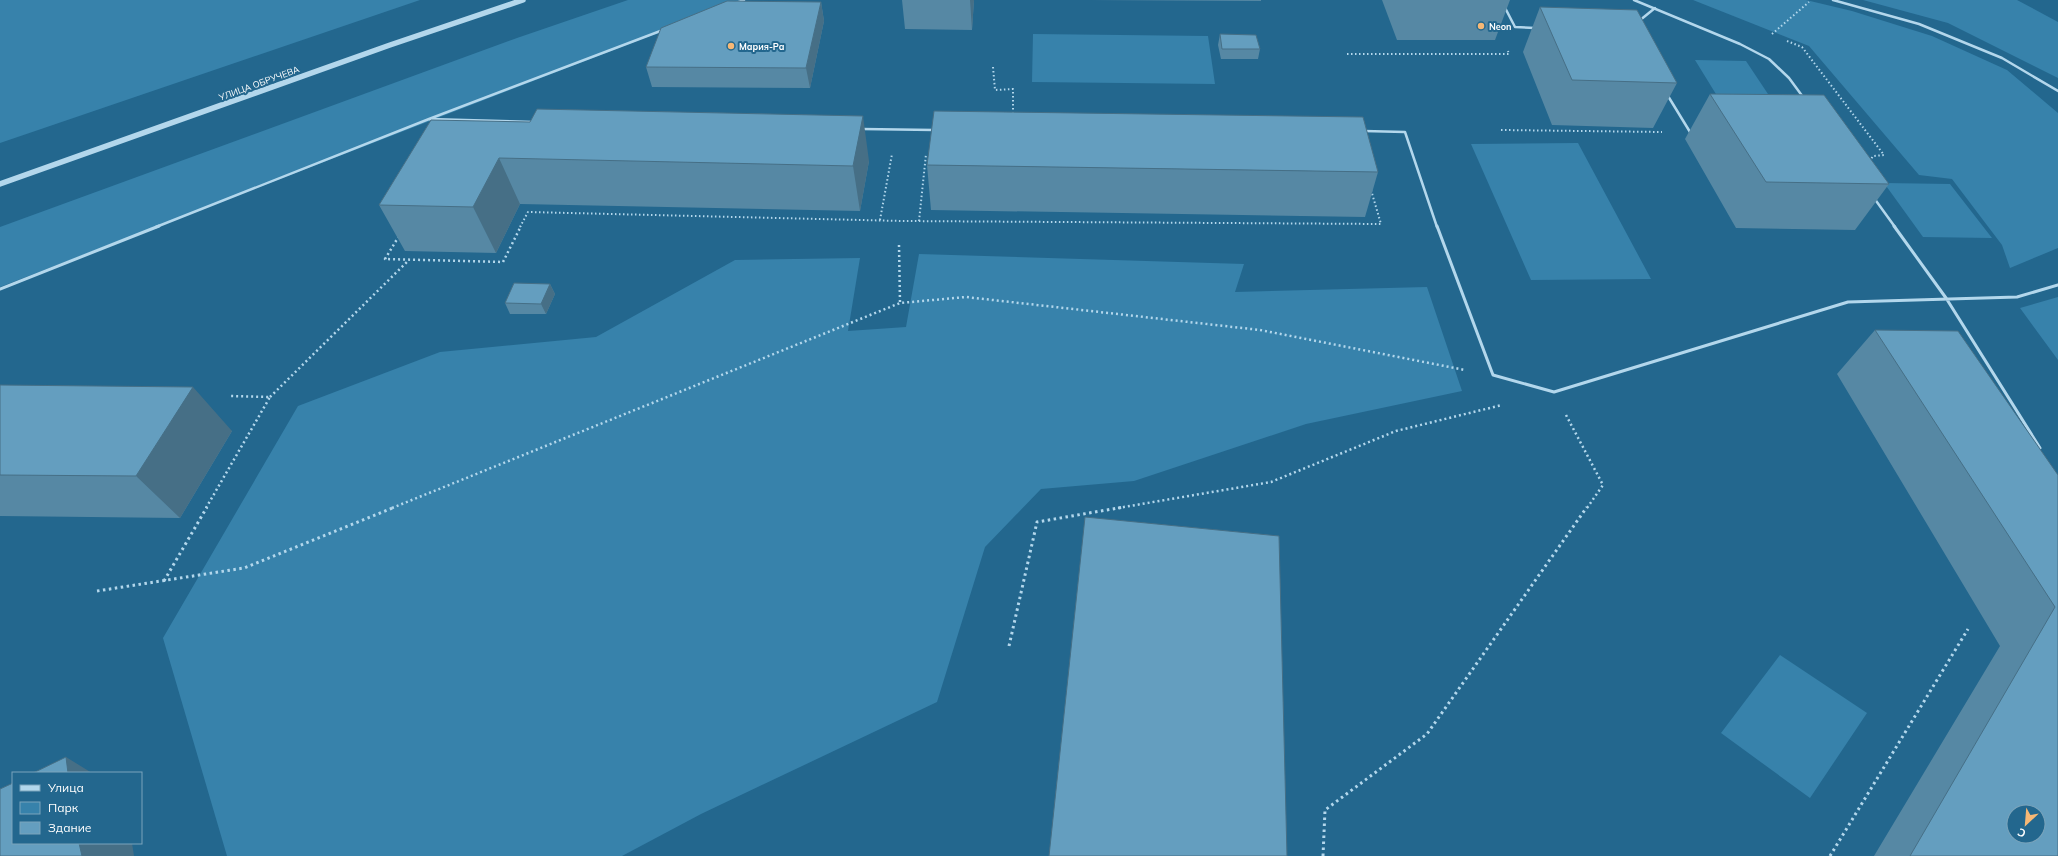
<svg xmlns="http://www.w3.org/2000/svg" width="2058" height="856" font-family="Mulish,sans-serif">
	<style>
		.green { fill: #3782ab }
		.lines { fill: none; stroke-linecap: round; stroke-linejoin: round }
		.path-far2 { stroke: #b3d7ec; stroke-width: 2; stroke-dasharray: 1.5 2.5; stroke-linecap: butt }
		.path-far1 { stroke: #b3d7ec; stroke-width: 2.5; stroke-dasharray: 2 3; stroke-linecap: butt }
		.path { stroke: #b3d7ec; stroke-width: 3; stroke-dasharray: 2.5 3.5; stroke-linecap: butt }
		.service-far1 { stroke: #b3d7ec; stroke-width: 2.5 }
		.service { stroke: #b3d7ec; stroke-width: 3 }
		.tertiary { stroke: #b3d7ec; stroke-width: 5.5 }
		.wall { fill: #5688a4 }
		.shaded-wall { fill: #466f86 }
		.building { fill: #649ebf; stroke: #466f86; fill-rule: evenodd }
		.poi-dot { fill: #f7b875; stroke: #23678e; stroke-width: 1.5 }
		.labels { text-anchor: middle; dominant-baseline: central; stroke-width: 4; stroke-linejoin: round; paint-order: stroke }
		.far-poi-label { font-size: 9px; font-weight: bold; fill: #fff; stroke: #23678e; text-anchor: start }
		.far-street-label { font-size: 9px; fill: #fff; stroke: #23678e }
	</style>
	<rect width="100%" height="100%" fill="#23678e"/>
	<path class="green" d="M0,0H420L0,143Z
		M628,0H743L0,287V227L517,38Z
		M1693,0H1806L1852,11L1932,36L2007,70L2058,113V248L2010,268L2002,245L1952,179L1919,175L1809,46Z
		M1863,0H2017L2058,22V78L1948,23Z
		M1033,34L1208,36L1215,84L1032,82Z
		M1695,60L1746,61L1780,112H1727Z
		M1578,143L1651,279L1531,280L1471,144Z
		M1884,183L1950,184L1992,238L1923,237Z
		M919,254L1244,264L1235,292L1427,287L1462,391L1306,424L1134,481L1041,489L985,547L937,702L701,814L622,856H227L163,638L298,406L440,352L596,337L735,260L860,258L848,331L906,327Z
		M2058,297V360L2020,308Z
		M1780,655L1867,713L1810,798L1721,733Z"/>
	<g class="lines">
		<path class="path-far2" d="M1772,34L1809,2
			M1787,41L1802,47L1884,155L1873,156L1870,161
			M1347,54H1509L1508,51
			M993,67L995,90L1013,89V114
			M1501,130L1662,132
			M880,220L892,154
			M919,221L926,154
			M520,227L528,212L902,221L1381,224L1371,190"/>
		<path class="path-far1" d="M399,236L385,259L503,262L521,226
			M899,245L900,303
			M270,397L409,260
			M1566,415L1603,485L1587,508
			M206,508L270,397L230,396
			M392,508L900,303L966,297L1260,330L1465,370
			M1118,508L1271,482L1396,431L1502,405"/>
		<path class="path" d="M164,581L207,507
			M97,591L244,568L395,507
			M1009,646L1037,522L1124,507
			M1323,856L1325,810L1427,734L1587,507
			M1830,856L1968,629"/>
		<path class="service-far1" d="M1501,0L1515,27L1535,28
			M1634,0L1740,44L1769,59L1789,78L1803,97
			M1833,0L1919,24L2002,58L2058,91
			M736,3L744,0
			M1639,21L1655,8
			M1668,96L1690,132
			M429,119L532,122
			M862,129L934,130
			M1364,131L1405,132L1437,227
			M1874,198L1895,227
			M156,227L429,119L663,30"/>
		<path class="service" d="M1437,226L1493,375L1554,392L1848,302L2017,297L2058,285
			M1894,226L1946,298L2040,448
			M0,289L159,226"/>
		<path class="tertiary" d="M0,184L390,45L523,0"/>
	</g>
	<path class="wall" d="M902,0H974L972,30L905,29Z
		M1090,0H1261V1Z
		M1382,0H1510L1495,40H1397Z
		M821,2L824,21L810,88L652,87L646,67Z
		M1540,7L1677,83L1653,128L1552,125L1523,52Z
		M1220,34L1260,49L1258,59H1221L1218,45Z
		M1710,94L1889,184L1855,230L1736,228L1685,139Z
		M431,120L869,161L860,211L520,204L496,253L405,251L379,205Z
		M927,165L1378,172L1365,217L931,210Z
		M550,284L555,294L546,314H510L505,303Z
		M1875,330L2058,475V856H1874L2000,646L1837,374Z
		M0,385L232,431L180,518L0,516Z"/>
	<path class="shaded-wall" d="M970,0H974L972,30Z
		M821,2L824,21L810,88L806,68Z
		M863,116L869,161L860,211L853,166Z
		M499,158L520,204L496,253L473,207Z
		M550,284L555,294L546,314L541,304Z
		M193,387L232,431L180,518L136,476Z
		M66,757L92,773H68Z
		M79,843H132L134,856H82Z"/>
	<path class="building" d="M727,1L821,2L806,68L646,67L661,28Z
		M1540,7L1637,10L1677,83L1572,80Z
		M1220,34L1256,35L1260,49H1222Z
		M1710,94L1824,95L1889,184L1766,182Z
		M537,109L863,116L853,166L499,158L473,207L379,205L431,120L530,122Z
		M934,111L1363,117L1378,172L927,165Z
		M514,283L550,284L541,304L505,303Z
		M1875,330L1958,331L2058,475V856H1910L2055,607ZM2014,812H2038V836H2014Z
		M0,385L193,387L136,476L0,475Z
		M1085,517L1279,536L1287,856H1049Z
		M66,757L68,773H33Z
		M13,783V843H79L82,856H0V789Z"/>
	<g class="poi-dot">
		<circle cx="1481" cy="26" r="4"/>
		<circle cx="731" cy="46" r="4"/>
	</g>
	<g class="labels">
		<g class="far-poi-label">
			<text x="1489" y="26">Neon</text>
			<text x="739" y="46">Мария-Ра</text>
		</g>
		<g class="far-street-label">
			<text transform="translate(259 83) rotate(-20)">УЛИЦА ОБРУЧЕВА</text>
		</g>
	</g>
	<rect x="12" y="772" width="130" height="72" fill="#23678e" stroke="#7ba4bb"/>
	<rect x="20" y="785" width="20" height="6" fill="#b3d7ec" stroke="#7ba4bb"/>
	<text x="48" y="792" font-size="12" fill="#ffffff">Улица</text>
	<rect x="20" y="802" width="20" height="12" fill="#3782ab" stroke="#7ba4bb"/>
	<text x="48" y="812" font-size="12" fill="#ffffff">Парк</text>
	<rect x="20" y="822" width="20" height="12" fill="#649ebf" stroke="#7ba4bb"/>
	<text x="48" y="832" font-size="12" fill="#ffffff">Здание</text>
	<g transform="translate(2026 824) rotate(206)"><circle r="19" fill="#23678e" stroke="#7ba4bb"/>
	<path d="M0-3L7 15L0 10L-7 15Z" fill="#f7b875"/>
	<text y="-6" font-size="11" font-weight="bold" text-anchor="middle" fill="#ffffff">С</text>
	</g>
</svg>
